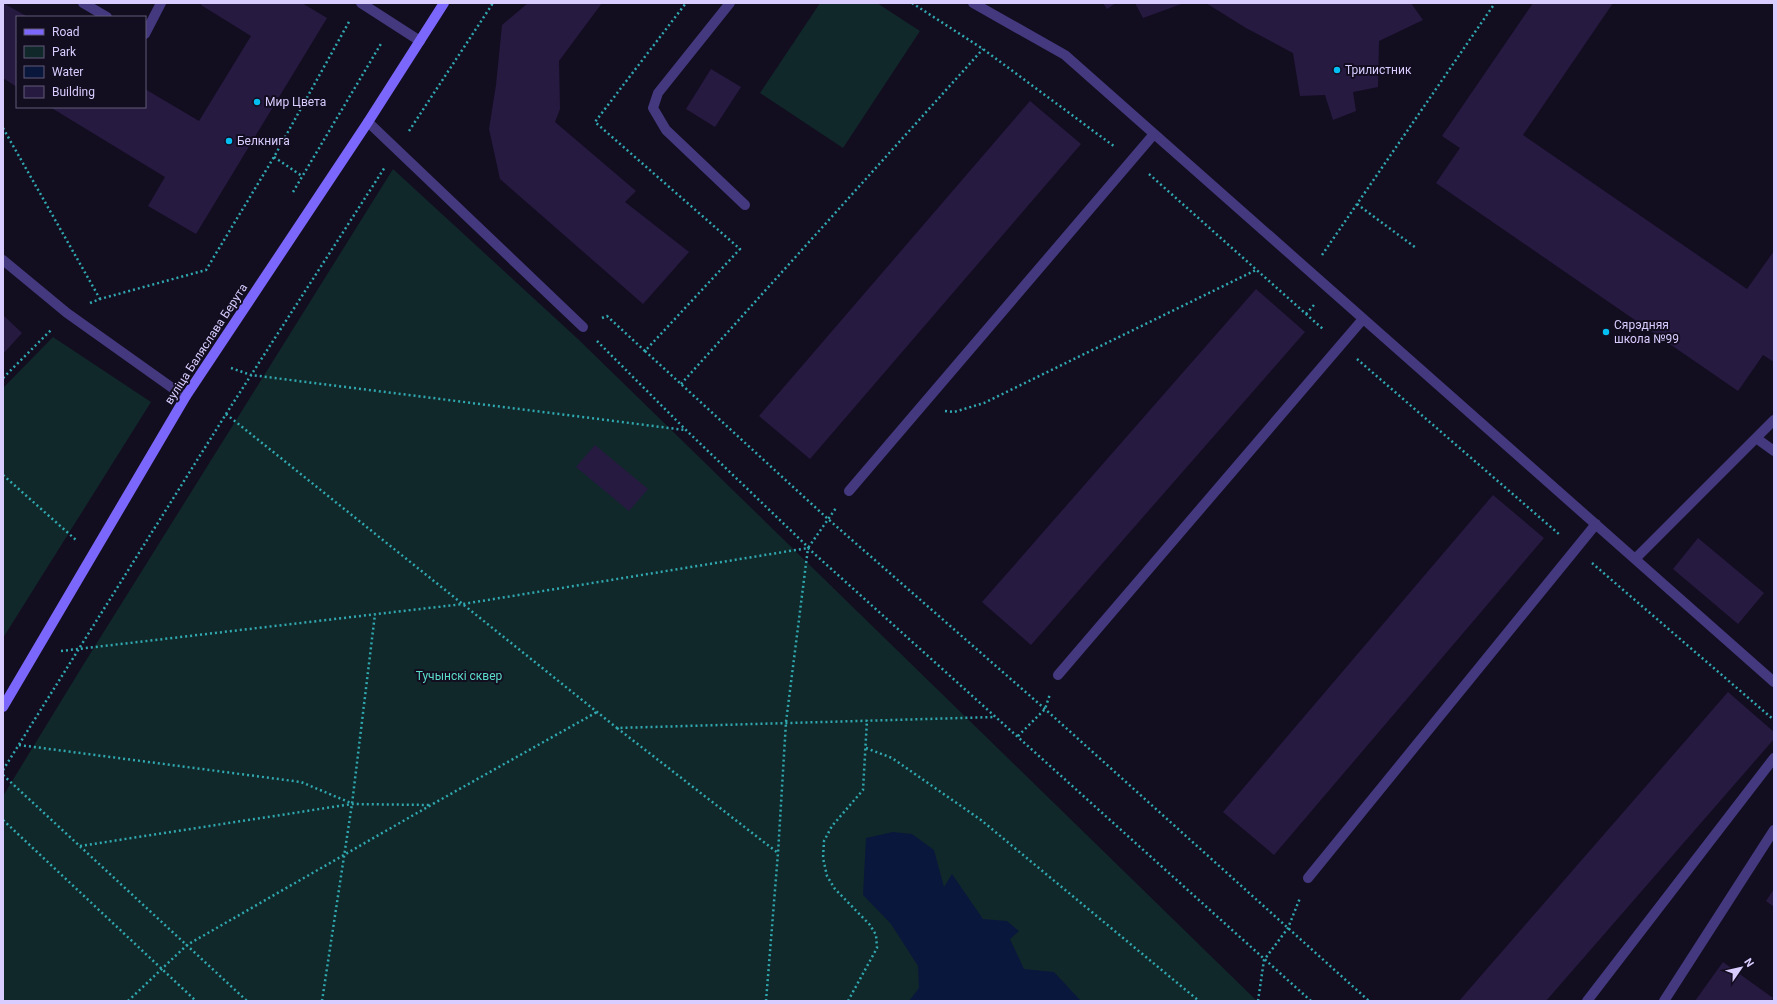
<svg xmlns="http://www.w3.org/2000/svg" width="1777" height="1004" font-family="Roboto,sans-serif">
	<style>
		.green { fill: #10282a }
		.water { fill: #0a173c }
		.building { fill: #261a41 }
		.lines { fill: none; stroke-linecap: round; stroke-linejoin: round }
		.path { stroke: #30a8af; stroke-width: 2.5; stroke-dasharray: 2 3; stroke-linecap: butt }
		.lane { stroke: #44397e; stroke-width: 10 }
		.street { stroke: #44397e; stroke-width: 10 }
		.secondary { stroke: #7b67fc; stroke-width: 10 }
		.poi-dot { fill: #05bff2; stroke: #130d20; stroke-width: 1.5 }
		.labels { text-anchor: middle; dominant-baseline: central; stroke-width: 4; stroke-linejoin: round; paint-order: stroke }
		.poi-label { font-size: 12px; fill: #d8cdfe; stroke: #130d20; text-anchor: start }
		.street-label { font-size: 12px; fill: #d8cdfe; stroke: #130d20 }
		.park-label { font-size: 12px; fill: #5bdccb; stroke: #130d20 }
	</style>
	<rect width="100%" height="100%" fill="#130d20"/>
	<path class="green" d="M820,3H877L920,31L843,148L760,93Z
		M393,169L579,340L1257,1001H3V796L85,662Z
		M53,337L151,402L3,638V388Z"/>
	<path class="water" d="M893,832L912,834L934,850L944,887L952,874L983,919L1007,921L1019,931L1010,939L1024,969L1054,972L1081,1001H909L919,988L918,966L891,924L863,895L866,838Z"/>
	<path class="building" d="M3,3L28,17H17V87L3,78Z
		M202,3H302L327,18L196,234L148,206L165,177L50,107H145V89L199,121L251,36L201,5Z
		M528,3H602L559,61L560,109L555,122L636,191L625,202L689,252L643,304L500,179L489,129L496,85L502,25Z
		M1103,3H1116L1107,9Z
		M1135,3H1184L1143,18Z
		M1206,3H1411L1423,20L1379,41L1378,87L1353,92L1356,111L1333,120L1325,95L1300,96L1293,53L1246,28Z
		M1533,3H1613L1523,135L1747,289L1774,251V362L1763,355L1738,391L1436,183L1460,148L1442,136Z
		M711,69L741,87L715,127L686,109Z
		M1030,101L1081,144L810,459L759,416Z
		M1256,289L1305,332L1031,645L982,602Z
		M3,315L22,333L3,354Z
		M595,445L648,489L629,511L576,467Z
		M1493,495L1544,538L1274,855L1223,812Z
		M1698,538L1764,593L1738,624L1673,569Z
		M1728,692L1774,732V739L1546,1001H1459Z
		M1774,889V907L1766,901Z
		M1723,962L1773,998L1771,1001H1695Z"/>
	<g class="lines">
		<path class="path" d="M912,3L983,49L1115,147
			M3,128L100,299
			M409,131L493,3
			M274,157L302,176
			M1149,174L1324,330
			M293,192L382,42
			M1357,204L1416,248
			M1322,255L1495,3
			M90,303L100,299L206,270L274,157L350,20
			M1306,314L1314,305
			M602,318L607,316L645,351L740,249L595,122L686,3
			M597,341L686,430L808,547
			M645,351L828,519L1045,709L1369,1001
			M1357,359L1560,535
			M231,368L251,375L685,430
			M3,378L52,329
			M681,384L983,49
			M945,411L954,412L984,403L1256,270
			M226,414L617,728L995,717
			M3,475L76,540
			M1592,563L1774,720
			M61,651L463,604L808,548L836,508
			M617,728L778,853
			M1018,736L1045,709L1050,694
			M19,745L301,782L351,803
			M866,748L892,758L981,820L1199,1001
			M3,770L226,414L385,167
			M3,775L247,1001
			M3,820L196,1001
			M80,846L352,804L430,805
			M128,1001L187,945L431,805L597,712
			M322,1001L352,804L375,614
			M766,1001L778,853L786,722L808,548L1311,1001
			M848,1001L877,948L876,935L870,925L835,889L827,876L823,858L824,841L832,826L863,790L867,720
			M1258,1001L1264,960L1288,928L1300,898"/>
		<path class="lane" d="M83,3L107,17
			M361,3L420,41
			M730,3L658,93L653,108L666,130L745,205
			M973,3L1065,55L1774,682
			M145,34L161,3
			M368,122L583,327
			M3,260L67,313L178,392L186,396
			M1756,438L1774,451
			M849,491L1154,134
			M1635,559L1774,420
			M1058,675L1363,319
			M1308,878L1596,524
			M1587,1001L1774,758"/>
		<path class="street" d="M1664,1001L1774,830"/>
		<path class="secondary" d="M3,707L186,396L368,122L444,3"/>
	</g>
	<g class="poi-dot">
		<circle cx="1337" cy="70" r="4"/>
		<circle cx="257" cy="102" r="4"/>
		<circle cx="229" cy="141" r="4"/>
		<circle cx="1606" cy="332" r="4"/>
	</g>
	<g class="labels">
		<g class="poi-label">
			<text x="1345" y="70">Трилистник</text>
			<text x="265" y="102">Мир Цвета</text>
			<text x="237" y="141">Белкнига</text>
			<text x="1614" y="325">Сярэдняя<tspan x="1614" dy="14">школа №99</tspan></text>
		</g>
		<g class="street-label">
			<text transform="translate(206 344) rotate(-57)">вуліца Баляслава Берута</text>
		</g>
		<g class="park-label">
			<text x="459" y="676">Тучынскі сквер</text>
		</g>
	</g>
	<rect width="1777" height="1004" fill="none" stroke="#d8cdfe" stroke-width="8"/>
	<rect x="16" y="16" width="130" height="92" fill="#130d20" stroke="#625a79"/>
	<rect x="24" y="29" width="20" height="6" fill="#7b67fc" stroke="#625a79"/>
	<text x="52" y="36" font-size="12" fill="#d8cdfe">Road</text>
	<rect x="24" y="46" width="20" height="12" fill="#10282a" stroke="#625a79"/>
	<text x="52" y="56" font-size="12" fill="#d8cdfe">Park</text>
	<rect x="24" y="66" width="20" height="12" fill="#0a173c" stroke="#625a79"/>
	<text x="52" y="76" font-size="12" fill="#d8cdfe">Water</text>
	<rect x="24" y="86" width="20" height="12" fill="#261a41" stroke="#625a79"/>
	<text x="52" y="96" font-size="12" fill="#d8cdfe">Building</text>
	<g transform="translate(1741 968) rotate(56)" stroke="#130d20" stroke-width="3" paint-order="stroke">
	<path d="M0-3L7 15L0 10L-7 15Z" fill="#d8cdfe"/>
	<text y="-6" font-size="11" font-weight="bold" text-anchor="middle" fill="#d8cdfe">N</text>
	</g>
</svg>
